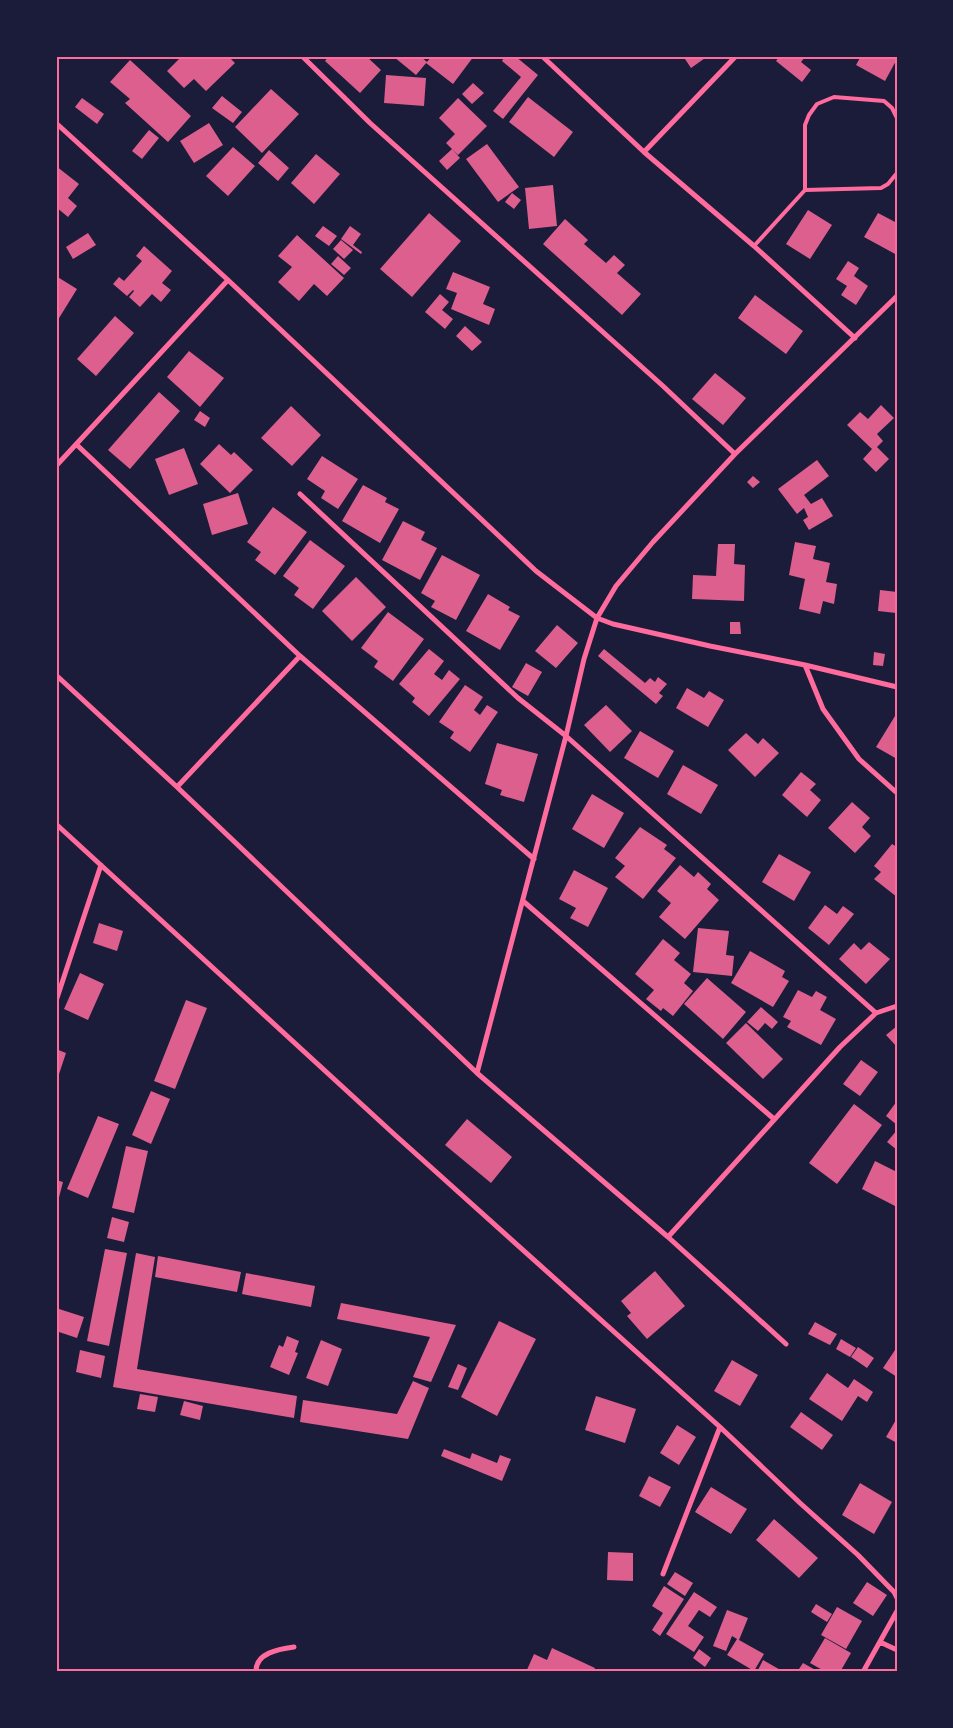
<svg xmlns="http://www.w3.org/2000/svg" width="953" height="1728" font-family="'Roboto Serif',serif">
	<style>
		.building { fill: #dd5f8e }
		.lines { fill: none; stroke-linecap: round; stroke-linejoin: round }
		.service { stroke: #ff6b9d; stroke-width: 4 }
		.minor { stroke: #ff6b9d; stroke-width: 5 }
		.neatline { fill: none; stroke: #ff6b9d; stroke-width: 2 }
	</style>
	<rect width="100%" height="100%" fill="#1b1b3a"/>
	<path class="building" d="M182,56H228L235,63L206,91L194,79L184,88L167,71Z
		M329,56H366L381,70L360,93L325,61Z
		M395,56H420L427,62L416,75L394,57Z
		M432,56H474L453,84L426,63Z
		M505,56H515L538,75L503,119L493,111L521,77L502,61Z
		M683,56H708L691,68Z
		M780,56H806L801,62L811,70L802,82L776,61Z
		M861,56H897V59L885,81L856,65Z
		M130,60L191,116L168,142L125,103L130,99L110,82Z
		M386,75L426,78L424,106L384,103Z
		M473,83L484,93L472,104L462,94Z
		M271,89L299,114L262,153L235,127Z
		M222,96L242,112L233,123L212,108Z
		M528,97L573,132L554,157L509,122Z
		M82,98L104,114L97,124L75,107Z
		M458,98L487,126L458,155L446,143L455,134L439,118Z
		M209,123L223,145L194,163L180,141Z
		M149,130L159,138L142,159L132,151Z
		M487,144L519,187L498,202L466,159Z
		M233,147L255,166L228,196L206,176Z
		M452,149L460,158L447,170L439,161Z
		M269,150L289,168L278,181L258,163Z
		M316,154L340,174L314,204L291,183Z
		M56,166L79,184L68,198L77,206L68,217L56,207Z
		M553,185L557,226L529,229L525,188Z
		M512,193L521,200L514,209L505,202Z
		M808,210L832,225L810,259L786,244Z
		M429,213L461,241L412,297L380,269Z
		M878,213L897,223V255L864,237Z
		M565,219L588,240L584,244L606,263L614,255L625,265L617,273L641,294L622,315L543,244Z
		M323,226L337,236L329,246L315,236Z
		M350,226L361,234L353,245L362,252L361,254L341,239Z
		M88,233L96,245L73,259L66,247Z
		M297,235L344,278L327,296L314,284L299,301L278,282L292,267L278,256Z
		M341,240L353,250L344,259L333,249Z
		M144,246L172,271L162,283L171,290L161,302L152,294L140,307L129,297L134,291L133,290L127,296L113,284L119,277L124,281L142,261L136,256Z
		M338,256L351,268L344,275L331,264Z
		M848,261L859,268L854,276L868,286L856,305L841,295L847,286L836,279Z
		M453,272L490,287L483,304L495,309L489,325L451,309L457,293L446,289Z
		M56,276L77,289L56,323Z
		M440,294L449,302L442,310L453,319L445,329L425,312Z
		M755,295L803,331L786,354L738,318Z
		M115,316L134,333L96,376L77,359Z
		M465,326L482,342L472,351L456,336Z
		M189,351L224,378L200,407L167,377Z
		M715,373L746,398L723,425L692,399Z
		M159,392L180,411L130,469L108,450Z
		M881,405L894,418L877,434L883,441L877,447L889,459L876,472L863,459L872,449L847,425L860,412L868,419Z
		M291,406L321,435L292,466L261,438Z
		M200,411L210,418L205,427L194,420Z
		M219,444L231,455L234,452L253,470L230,493L200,464Z
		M184,448L198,484L169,495L155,459Z
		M322,456L358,479L338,509L321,498L325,491L307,479Z
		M817,460L829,476L804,495L811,504L822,498L833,516L809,530L803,520L808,517L804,508L797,514L778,489Z
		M753,476L760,482L753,488L747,482Z
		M363,485L387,498L385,502L399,509L380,543L342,521Z
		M238,493L248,524L212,535L203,504Z
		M273,507L307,532L275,575L255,560L261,552L247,542Z
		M403,521L425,532L421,540L437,548L420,580L382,560Z
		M310,540L345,566L313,609L294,595L299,588L283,576Z
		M795,542L816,546L813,559L830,563L826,582L837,584L834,604L823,601L820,614L799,609L805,579L789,575Z
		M718,544H735L734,564L745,565L744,601L692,599L693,575L716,576Z
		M442,555L480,575L456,620L431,607L435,601L421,593Z
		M356,577L386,607L352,641L322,611Z
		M880,590L897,592L896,613L878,611Z
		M488,594L510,607L508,610L520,616L500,650L466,631Z
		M388,612L424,639L393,681L374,667L378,661L361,648Z
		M730,622H740L741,634H730Z
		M557,625L578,643L556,668L535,651Z
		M429,649L444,661L434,674L442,680L449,670L460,679L429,716L412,702L415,698L399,684Z
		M604,649L645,683L650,678L655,682L658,677L667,684L659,693L663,696L656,704L598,656Z
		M874,652L885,654L883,666L873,665Z
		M526,663L542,672L528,696L512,687Z
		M465,685L483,697L474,710L480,715L487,705L498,712L470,752L450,738L454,732L439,722Z
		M687,688L704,698L709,691L724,700L708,727L676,708Z
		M606,705L632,731L610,752L584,725Z
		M895,716L897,717V759L876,747Z
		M640,731L674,751L658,778L624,758Z
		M746,733L758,744L763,738L779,753L755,777L728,750Z
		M497,743L538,754L524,802L500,795L502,790L485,784Z
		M683,765L718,785L701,814L667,794Z
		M801,772L816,784L810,790L821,800L807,817L782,795Z
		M592,794L624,813L604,848L572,829Z
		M852,802L870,818L862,827L871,836L855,853L828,828Z
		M640,827L667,845L664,849L676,858L643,899L615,877L625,866L615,858Z
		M892,844L897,847V897L874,879L881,872L874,866Z
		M779,854L811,872L794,901L762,882Z
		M680,865L694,877L698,872L711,884L707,889L719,900L685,939L659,917L671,903L657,891Z
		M574,870L608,888L588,927L570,918L576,908L559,899Z
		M825,905L837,914L843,906L854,914L829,945L808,928Z
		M99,923L123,931L117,951L93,943Z
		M698,928L729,931L726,955L734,956L732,976L693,972Z
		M663,939L680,953L674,960L691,974L684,983L693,991L673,1016L663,1008L661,1011L646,999L654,990L635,974Z
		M869,942L890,959L866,984L839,959L854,943L861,950Z
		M750,951L785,971L782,977L789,981L773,1007L731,983Z
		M80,973L104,984L88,1020L64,1009Z
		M707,978L746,1012L723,1039L684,1004Z
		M798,990L812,997L816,991L827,997L820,1010L836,1019L821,1045L787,1027L791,1021L783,1017Z
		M186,1000L207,1008L175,1089L154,1081Z
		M761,1007L778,1022L772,1029L765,1023L758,1031L747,1022Z
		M746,1023L783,1059L763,1079L726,1043Z
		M897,1026V1047L886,1035Z
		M56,1049L66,1053L59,1074L56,1073Z
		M861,1060L878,1072L860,1096L843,1084Z
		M151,1091L170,1099L151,1144L132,1135Z
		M897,1101V1125L886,1116Z
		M854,1104L882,1125L837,1184L809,1163Z
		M98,1116L119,1124L88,1198L67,1189Z
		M467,1119L512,1157L491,1183L445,1145Z
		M897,1130V1150L887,1142Z
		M126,1146L148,1151L134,1213L112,1208Z
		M875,1161L897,1172L895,1206L862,1189Z
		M56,1180L63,1182L57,1205H56Z
		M112,1217L129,1222L124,1242L107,1238Z
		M105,1249L127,1253L109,1346L87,1341Z
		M136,1253L155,1257L137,1369L297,1396L294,1418L113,1387Z
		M158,1256L241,1272L237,1292L155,1277Z
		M655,1271L685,1306L647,1339L627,1316L631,1313L621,1301Z
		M246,1273L315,1286L311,1307L242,1294Z
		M341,1303L456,1325L431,1382L413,1377L430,1337L337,1319Z
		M56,1308L84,1317L77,1338L56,1331Z
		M499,1321L536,1339L497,1416L461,1397Z
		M815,1322L837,1334L830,1345L808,1334Z
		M287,1336L299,1341L295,1352L298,1353L289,1375L270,1367L279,1345L283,1347Z
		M841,1339L856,1348L850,1357L836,1349Z
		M321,1340L342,1349L328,1386L306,1378Z
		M858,1347L874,1358L867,1368L851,1357Z
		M897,1347V1377L883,1368Z
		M80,1350L105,1356L101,1378L76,1372Z
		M732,1360L758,1375L740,1406L714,1391Z
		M458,1364L467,1368L458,1390L448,1387Z
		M827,1373L848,1388L854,1379L873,1392L867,1402L858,1396L842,1421L809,1399Z
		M413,1381L429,1388L408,1439L300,1422L303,1400L397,1414Z
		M140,1394L158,1397L155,1412L137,1409Z
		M596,1396L636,1409L625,1443L585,1430Z
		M184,1401L203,1406L200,1420L180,1415Z
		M801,1412L833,1435L822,1450L790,1427Z
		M897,1418V1443L886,1437Z
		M677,1425L696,1437L679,1465L660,1453Z
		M444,1449L470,1459L472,1453L497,1463L500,1455L511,1459L502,1481L441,1456Z
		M649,1476L671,1487L660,1507L639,1496Z
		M860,1483L892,1502L874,1534L842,1515Z
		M711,1487L747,1509L731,1534L695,1512Z
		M774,1519L818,1558L799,1578L756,1540Z
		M608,1552L633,1553V1581L607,1580Z
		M675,1572L693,1583L685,1596L667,1584Z
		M867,1582L887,1595L873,1616L853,1603Z
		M664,1586L684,1599L660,1636L652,1630L663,1613L652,1606Z
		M694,1592L717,1607L710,1617L699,1610L688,1626L704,1637L694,1652L666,1634Z
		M816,1604L832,1614L827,1622L811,1612Z
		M837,1607L862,1621L846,1649L821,1635Z
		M727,1610L748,1618L739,1640L764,1654L754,1671L727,1655L737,1639L732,1636L726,1651L713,1646Z
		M825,1638L851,1653L840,1672H826L810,1663Z
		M552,1648L595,1668L593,1672H526L534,1654L547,1660Z
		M699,1649L711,1658L705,1667L693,1658Z
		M763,1660L784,1672H757Z
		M803,1663L819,1672H797Z"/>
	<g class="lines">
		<path class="service" d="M805,190L881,188L888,184L897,173
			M754,246L805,190V125L809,115L817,104L834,97L884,101L892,108L897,118"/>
		<path class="minor" d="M302,56L370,123L663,386L735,454
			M542,56L644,152L754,246L855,338
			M56,123L228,280L536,571L597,618L613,624L710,646L805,665L897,687
			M644,152L736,56
			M77,445L300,656L534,859
			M56,466L228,280
			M300,494L518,698L566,736L876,1013
			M805,665L823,709L859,759L897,793
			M56,675L177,787L477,1073L668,1237L786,1344
			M177,787L300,656
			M56,824L395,1135L720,1427L800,1503L858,1555L894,1592L897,1598
			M523,901L774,1119
			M56,1001L101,865
			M477,1073L566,736L584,659L597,618L616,586L653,542L735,454L897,296
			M668,1237L840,1047L876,1013L897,1006
			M663,1574L720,1427
			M880,1642L897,1650
			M256,1672C255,1653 279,1649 294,1647
			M863,1672L897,1611"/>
	</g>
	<rect width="953" height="1728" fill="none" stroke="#1b1b3a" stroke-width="115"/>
	<rect x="58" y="58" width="838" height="1612" class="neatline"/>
</svg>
